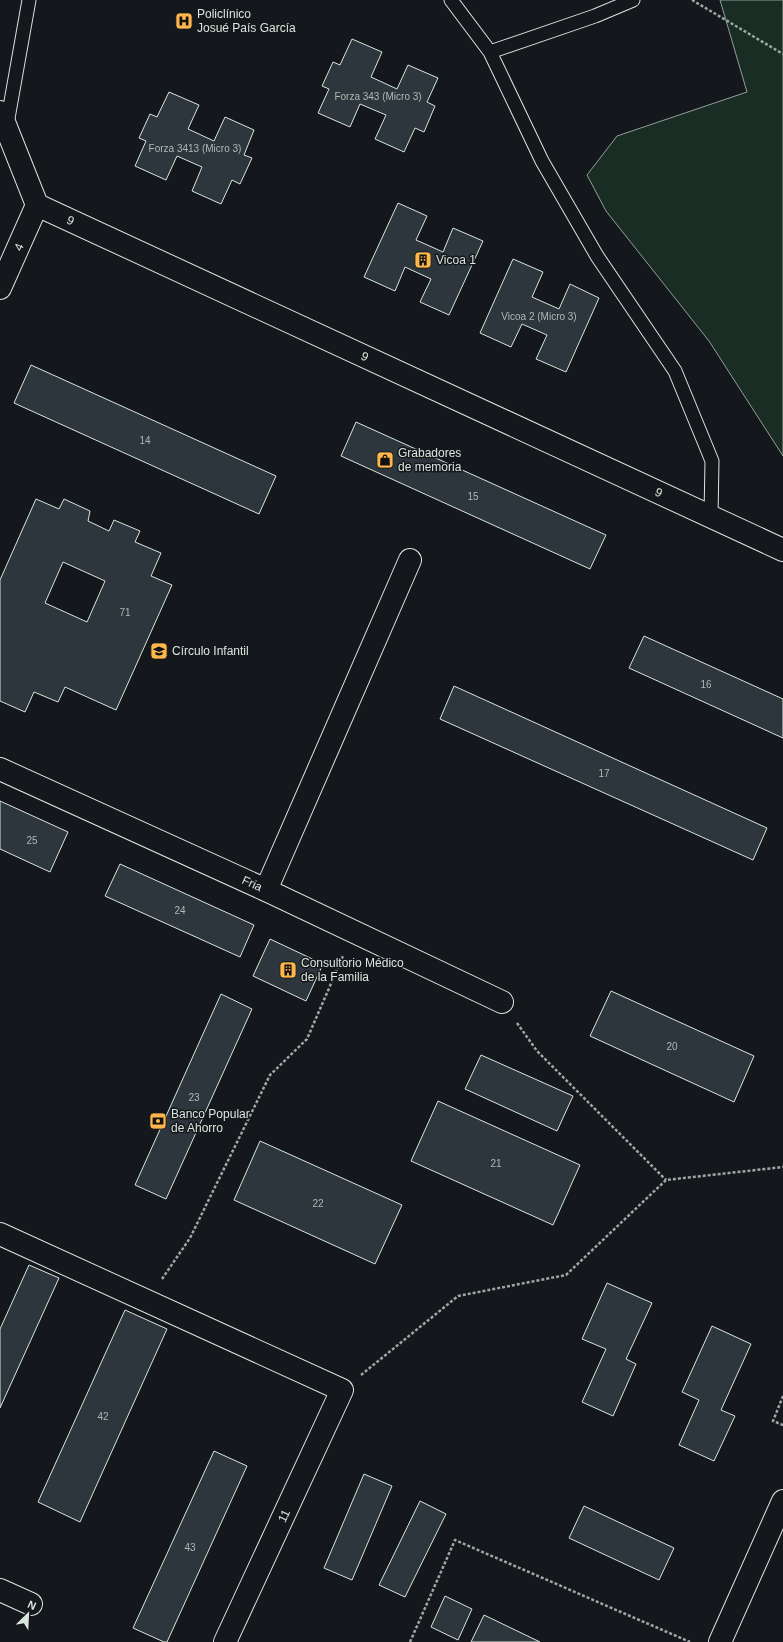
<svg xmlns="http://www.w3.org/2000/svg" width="783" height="1642" font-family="Arial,sans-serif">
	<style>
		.green { fill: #1a2d24; stroke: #939e99 }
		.building { fill: #2c363c; stroke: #d8e6dc; fill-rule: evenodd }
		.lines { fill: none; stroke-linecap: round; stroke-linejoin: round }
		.lane-casing { stroke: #d8e6dc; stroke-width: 15 }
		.street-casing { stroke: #d8e6dc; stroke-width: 24 }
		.secondary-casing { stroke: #d8e6dc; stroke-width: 24 }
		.path { stroke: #9da8a2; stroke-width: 2.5; stroke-dasharray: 3 2; stroke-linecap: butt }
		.lane { stroke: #14181c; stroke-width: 13 }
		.street { stroke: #14181c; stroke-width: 22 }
		.secondary { stroke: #14181c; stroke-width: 22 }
		.labels { text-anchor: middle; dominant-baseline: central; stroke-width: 3; stroke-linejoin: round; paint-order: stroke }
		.number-label { font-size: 10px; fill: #adbab4 }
		.poi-label { font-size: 12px; fill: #d8e6dc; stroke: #14181c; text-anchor: start }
		.street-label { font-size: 12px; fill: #d8e6dc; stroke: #14181c }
	</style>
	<rect width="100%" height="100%" fill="#14181c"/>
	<path class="green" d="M720,0H783V456L709,341L606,211L587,175L617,136L747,92Z"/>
	<path class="building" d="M352,39L382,52L371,77L397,89L408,65L438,78L427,102L435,106L424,132L415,128L404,152L375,139L386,115L360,104L350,127L318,113L329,89L322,86L333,62L340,65Z
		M169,92L199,105L188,129L214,141L225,117L254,130L244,155L252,158L240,184L232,180L221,204L192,191L202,167L177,156L166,180L135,166L146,141L139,138L150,114L157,117Z
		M398,203L427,216L416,240L443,252L453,228L483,241L449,315L420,302L431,279L405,267L395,291L364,277Z
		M513,259L543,272L532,297L559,309L570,284L599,298L566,372L536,359L547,335L522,324L511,347L480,333Z
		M31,365L276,476L259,514L14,403Z
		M356,422L606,535L590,569L341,456Z
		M36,499L59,509L64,499L90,511L88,521L109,531L114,520L140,531L135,542L161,553L151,576L172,585L116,710L65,687L58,702L34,692L25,712L0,701V580ZM63,562L105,581L87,622L45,603Z
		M644,636L783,699V738L629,668Z
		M454,686L767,828L753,860L440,719Z
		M0,801L68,832L50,872L0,849Z
		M120,864L254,925L240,957L105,896Z
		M270,939L323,964L306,1001L253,976Z
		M611,991L754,1056L734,1102L590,1036Z
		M221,994L252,1009L166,1199L135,1185Z
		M481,1055L573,1096L557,1131L465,1089Z
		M438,1101L580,1165L553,1225L411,1161Z
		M260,1141L402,1205L375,1264L234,1200Z
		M29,1265L59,1278L0,1408V1329Z
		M607,1283L652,1303L626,1359L636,1364L613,1416L582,1402L606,1349L582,1339Z
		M125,1310L167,1329L80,1522L38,1502Z
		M712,1326L751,1344L721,1410L735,1416L714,1461L679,1445L699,1400L682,1392Z
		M214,1451L247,1466L167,1642H164L133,1628Z
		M364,1474L392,1486L352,1580L324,1568Z
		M420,1501L446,1514L405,1597L379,1585Z
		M584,1506L674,1548L659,1580L569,1538Z
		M445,1596L472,1609L458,1640L431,1627Z
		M484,1615L540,1642H471Z"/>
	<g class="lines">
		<g class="lane-casing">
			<path id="lane" d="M451,0L490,52L542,161L597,256L675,371L712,461L711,516
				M490,52L595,16L633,0
				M7,124L29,0"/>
		</g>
		<g class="street-casing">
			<g id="street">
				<path id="s1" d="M37,205L783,550"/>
				<path id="s2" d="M0,769L266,890L502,1002"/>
				<path d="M266,890L410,560"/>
				<path d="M0,1590L31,1604"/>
				<path d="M720,1642L783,1501"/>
			</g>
		</g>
		<g class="secondary-casing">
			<path id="secondary" d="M0,112L37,205L0,288
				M0,1234L342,1390L225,1642"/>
		</g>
		<path class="path" d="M692,0L783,54
			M517,1023L537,1051L666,1180
			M162,1279L190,1238L270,1075L307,1039L343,956
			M361,1375L458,1296L566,1275L666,1180L783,1167
			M783,1396L773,1421L783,1425
			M410,1642L455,1540L690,1642"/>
		<use href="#lane" class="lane"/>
		<use href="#street" class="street"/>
		<use href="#secondary" class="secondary"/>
	</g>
	<defs>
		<g id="hospital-square" transform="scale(0.9)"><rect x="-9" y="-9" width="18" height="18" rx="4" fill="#ffb74d" stroke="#14181c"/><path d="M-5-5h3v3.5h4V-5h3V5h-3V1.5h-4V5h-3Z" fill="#111"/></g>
		<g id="building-square" transform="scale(0.9)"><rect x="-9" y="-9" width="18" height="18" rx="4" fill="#ffb74d" stroke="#14181c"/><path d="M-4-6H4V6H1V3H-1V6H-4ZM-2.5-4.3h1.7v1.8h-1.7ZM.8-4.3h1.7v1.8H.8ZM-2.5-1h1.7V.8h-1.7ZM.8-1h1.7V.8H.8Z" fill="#111"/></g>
		<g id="shop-square" transform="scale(0.9)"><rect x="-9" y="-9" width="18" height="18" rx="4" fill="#ffb74d" stroke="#14181c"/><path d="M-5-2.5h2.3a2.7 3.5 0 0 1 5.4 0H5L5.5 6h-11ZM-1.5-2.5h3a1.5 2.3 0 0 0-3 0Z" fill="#111"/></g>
		<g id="school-square" transform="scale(0.9)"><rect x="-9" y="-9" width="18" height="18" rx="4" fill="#ffb74d" stroke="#14181c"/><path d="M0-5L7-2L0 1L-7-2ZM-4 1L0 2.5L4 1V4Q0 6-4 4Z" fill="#111"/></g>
		<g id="bank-square" transform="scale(0.9)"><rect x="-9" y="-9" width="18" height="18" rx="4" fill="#ffb74d" stroke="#14181c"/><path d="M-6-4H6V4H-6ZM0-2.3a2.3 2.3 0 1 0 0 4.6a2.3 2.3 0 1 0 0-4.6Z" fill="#111"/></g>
	</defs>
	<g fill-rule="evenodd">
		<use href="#hospital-square" x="184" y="21"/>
		<use href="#building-square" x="423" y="260"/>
		<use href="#shop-square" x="385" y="460"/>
		<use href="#school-square" x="159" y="651"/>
		<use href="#building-square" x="288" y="970"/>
		<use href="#bank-square" x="158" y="1121"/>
	</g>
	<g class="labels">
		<g class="number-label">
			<text x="378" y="96">Forza 343 (Micro 3)</text>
			<text x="195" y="148">Forza 3413 (Micro 3)</text>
			<text x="539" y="316">Vicoa 2 (Micro 3)</text>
			<text x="145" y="440">14</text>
			<text x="473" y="496">15</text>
			<text x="125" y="612">71</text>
			<text x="706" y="684">16</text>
			<text x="604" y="773">17</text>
			<text x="32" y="840">25</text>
			<text x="180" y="910">24</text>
			<text x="672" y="1046">20</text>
			<text x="194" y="1097">23</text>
			<text x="496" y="1163">21</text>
			<text x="318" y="1203">22</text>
			<text x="103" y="1416">42</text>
			<text x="190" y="1547">43</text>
		</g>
		<g class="poi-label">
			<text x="197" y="14">Policlínico<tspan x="197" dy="14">Josué País García</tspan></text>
			<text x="436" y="260">Vicoa 1</text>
			<text x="398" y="453">Grabadores<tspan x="398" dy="14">de memoria</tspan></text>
			<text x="172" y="651">Círculo Infantil</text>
			<text x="301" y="963">Consultorio Médico<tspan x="301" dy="14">de la Familia</tspan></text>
			<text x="171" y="1114">Banco Popular<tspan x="171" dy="14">de Ahorro</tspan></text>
		</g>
		<g class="street-label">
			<text stroke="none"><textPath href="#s1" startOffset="37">9</textPath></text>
			<text transform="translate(19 247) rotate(-66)">4</text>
			<text stroke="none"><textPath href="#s1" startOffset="361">9</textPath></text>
			<text stroke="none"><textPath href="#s1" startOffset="685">9</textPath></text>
			<text stroke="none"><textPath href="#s2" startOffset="277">Fria</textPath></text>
			<text transform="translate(284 1516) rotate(-65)">11</text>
		</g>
	</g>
	<g transform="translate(28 1614) rotate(24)" stroke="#14181c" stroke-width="3" paint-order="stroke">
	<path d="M0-3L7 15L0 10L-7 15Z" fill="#d8e6dc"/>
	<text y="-6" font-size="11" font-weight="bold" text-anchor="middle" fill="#d8e6dc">N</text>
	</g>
</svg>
